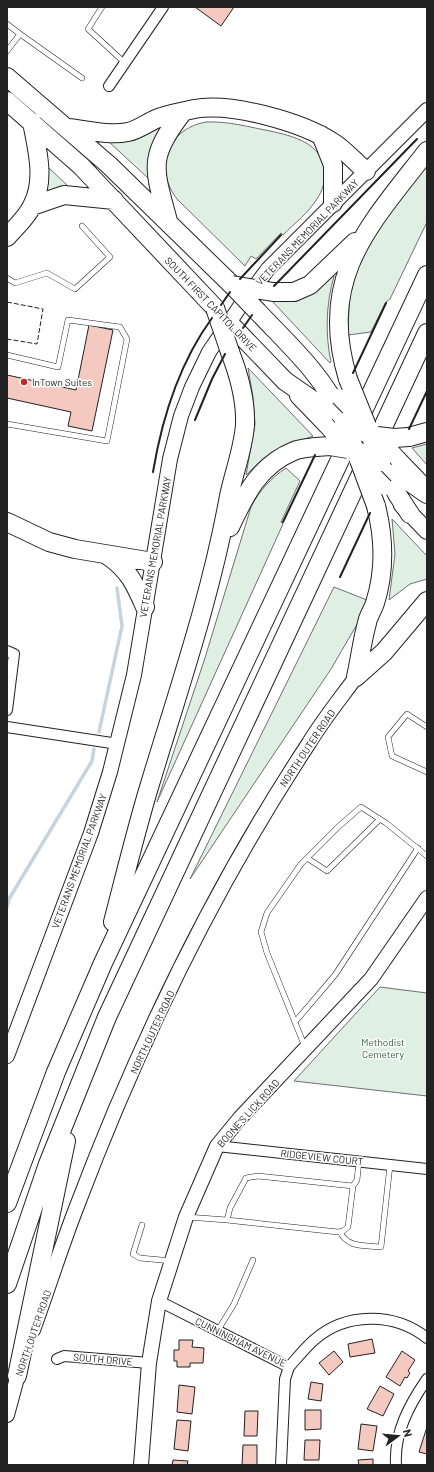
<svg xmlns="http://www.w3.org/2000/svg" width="434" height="1472" font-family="Barlow,sans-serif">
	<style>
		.green { fill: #e0efe3; stroke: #6f6f6f }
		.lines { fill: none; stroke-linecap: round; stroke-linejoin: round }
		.stream { stroke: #c7d3dd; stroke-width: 3.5 }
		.building { fill: #f3c9c0; stroke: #222 }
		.lane-casing { stroke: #222; stroke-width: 6 }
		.street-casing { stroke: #222; stroke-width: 12 }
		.secondary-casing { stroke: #222; stroke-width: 16 }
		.primary-casing { stroke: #222; stroke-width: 18 }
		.highway-casing { stroke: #222; stroke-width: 20 }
		.lane { stroke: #fff; stroke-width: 5 }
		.street { stroke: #fff; stroke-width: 10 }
		.secondary { stroke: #fff; stroke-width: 14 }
		.primary { stroke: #fff; stroke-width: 16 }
		.highway { stroke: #fff; stroke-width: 18 }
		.primary-bridge-casing { stroke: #222; stroke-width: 18; stroke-linecap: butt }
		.highway-bridge-casing { stroke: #222; stroke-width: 20; stroke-linecap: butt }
		.primary-bridge { stroke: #fff; stroke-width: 16 }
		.highway-bridge { stroke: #fff; stroke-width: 18 }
		.fence { stroke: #222; stroke-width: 1; stroke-dasharray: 5 2; stroke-linecap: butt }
		.wall { stroke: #222; stroke-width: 2 }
		.poi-dot { fill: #c62828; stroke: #fff; stroke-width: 1.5 }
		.labels { text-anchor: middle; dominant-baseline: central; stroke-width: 3; stroke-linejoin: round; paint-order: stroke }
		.street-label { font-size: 10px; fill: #222; stroke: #fff }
		.poi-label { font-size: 10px; fill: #222; stroke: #fff; text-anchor: start }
		.park-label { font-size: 10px; fill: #2f5e38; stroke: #fff }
	</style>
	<rect width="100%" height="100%" fill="#fff"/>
	<path class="green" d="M173,117L149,179L108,141Z
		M206,122C228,121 249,127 270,131C293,136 322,143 325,171C325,181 323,190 317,199C308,213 295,223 283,235L281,233L256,259L251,256L245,266L177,199C153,168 167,129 206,122Z
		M427,163V222L390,299L386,302L371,332L348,335C349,319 348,301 352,286C364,239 399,201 427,163Z
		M47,166L70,188L46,196Z
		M332,276H334C326,304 325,334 331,362L330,363L271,300L321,287Z
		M248,368L313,436L278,449L262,460L246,475L255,424L253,397Z
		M427,444V465L412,448Z
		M286,468L300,481L281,522L283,524L157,802L204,661L251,507C259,491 271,478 286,468Z
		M392,519L427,556V579L410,584L389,600L395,554Z
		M334,587L367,600L359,621L331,669L190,879Z
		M380,987L427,993V1096L294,1081Z"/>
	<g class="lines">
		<path class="stream" d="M99,732L122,626L117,588
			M7,907L9,899L92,761L94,749"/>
	</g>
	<path class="building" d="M195,7H234L221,26Z
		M89,325L113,330L92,431L68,426L71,412L7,398V375L76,390Z
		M372,1339L375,1353L350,1357L348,1344Z
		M179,1340H193L192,1347L204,1348L203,1363H190V1367H177V1361H174V1350H179Z
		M334,1351L343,1362L329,1375L319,1363Z
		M402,1351L415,1360L408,1371L410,1373L407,1378L405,1377L400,1386L386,1377Z
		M311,1382L323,1384L321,1401L308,1399Z
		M179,1385L195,1387L192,1414L177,1412Z
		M380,1386L394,1394L383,1416L367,1409Z
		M305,1410H321V1429L305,1430Z
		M245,1411H258L257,1436H244Z
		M177,1420L191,1421L188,1451L174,1449Z
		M361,1424L377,1426L373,1451L358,1449Z
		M427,1427V1454L419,1452Z
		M305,1440H320L319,1460H304Z
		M243,1445H257V1465H242Z
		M373,1459V1465H359L358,1460Z
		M173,1460L188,1461L187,1465H172Z"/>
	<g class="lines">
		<g class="lane-casing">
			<path id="lane" d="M102,7L88,29L125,63
				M7,24L20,34L7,51
				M20,34L82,78
				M7,278L15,283L47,273L75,289L110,257L82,226
				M7,355L58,367L68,320L120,327L127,339L107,441L7,424
				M427,727L407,714L388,737L392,756L427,772
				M307,858L327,871L380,819
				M295,1022L335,975L418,848
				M305,1047L267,953L261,932L267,913L301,864L337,828L361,807L386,823L427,856
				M258,1176L353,1186L348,1227L343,1231L338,1232L227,1220L230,1208L246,1178Z
				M353,1186L357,1180L359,1161
				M187,1217L227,1220
				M142,1225L133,1254L140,1258L172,1261
				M340,1232C348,1248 364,1245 381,1247L390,1165
				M218,1330L234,1304L253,1260"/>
		</g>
		<g class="street-casing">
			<path id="street" d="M109,86L163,7
				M7,651L14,654L7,710
				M7,727L118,744
				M217,1146L427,1169
				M159,1301L289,1367C297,1358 305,1348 314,1340C346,1312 394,1312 427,1338
				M57,1359L64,1356L149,1363
				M281,1465L285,1379L289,1367
				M396,1465C394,1433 409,1405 427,1379"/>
		</g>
		<g class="secondary-casing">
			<path id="secondary" d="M7,1056L91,833L110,772L134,675L170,459L181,416L192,387L209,352L241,305L268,269L427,110
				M33,1330C48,1289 61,1247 77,1206C138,1045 214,887 309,743C323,720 340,699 356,677
				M7,1415L20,1367
				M141,1465L149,1363L159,1301L186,1217L217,1146L240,1118L371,979L427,898"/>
		</g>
		<g class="primary-casing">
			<path id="primary" d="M298,396L326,425
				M398,459L425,487
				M402,505L427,531"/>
		</g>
		<g class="highway-casing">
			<path id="highway" d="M7,77L109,165L232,285
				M7,101L81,166L215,308
				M68,128C87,130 109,136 128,132C138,130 147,123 156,119C167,114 182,112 194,109C231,102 302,122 334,143C345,150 355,162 366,171
				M321,135L333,165V203
				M32,206L64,195L114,200
				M168,221C154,168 147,158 183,112
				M7,237C15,228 27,217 32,206C46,180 37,149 32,122
				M273,292H294L310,285L355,242
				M258,312C290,346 322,374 342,417
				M232,326L285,381L344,422
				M348,379C317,277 369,226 427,151
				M409,437L427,432
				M381,462L397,494L410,514
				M382,463L427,494
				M7,522L49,542L75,549L153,562
				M230,527C245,495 259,465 294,451C301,448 309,448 316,447
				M107,555C129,570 135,584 145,607
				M356,677C360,659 362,641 367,623C368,616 373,610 375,603C385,572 384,537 376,506
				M356,677L384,652L427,601
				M113,922C125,876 136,830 150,784C179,688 211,596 229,496C234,472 243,450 245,425C246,400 239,375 230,352
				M7,1203L56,1072L103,963L427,275
				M7,1284L48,1164L107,1017L427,333
				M17,1376L66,1141"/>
		</g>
		<use href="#lane" class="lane"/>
		<use href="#street" class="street"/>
		<use href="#secondary" class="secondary"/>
		<use href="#primary" class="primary"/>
		<use href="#highway" class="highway"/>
		<g class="primary-bridge-casing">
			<path id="primary-bridge" d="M339,397L366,425
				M326,425L348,449
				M377,436L398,459
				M360,461L385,487"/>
		</g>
		<g class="highway-bridge-casing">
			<path id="highway-bridge" d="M232,285L273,292
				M232,285L258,312
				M215,308L230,352
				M348,379L367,426
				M344,422L355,450L381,462
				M344,422L370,435L381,462
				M377,436L394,438L409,437
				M316,447L330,446L348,449
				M359,460L376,506"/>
		</g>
		<use href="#primary-bridge" class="primary-bridge"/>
		<use href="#highway-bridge" class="highway-bridge"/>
		<path class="fence" d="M7,302L43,309L37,344L7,339"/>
		<path class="wall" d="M240,279L281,235
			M274,286L417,139
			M221,305L230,292
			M243,328L252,315
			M353,373L386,303
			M195,420L212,379L225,354
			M409,429L427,391
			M153,472C162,418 180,362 212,318
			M283,522L315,455
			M340,577L370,513"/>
	</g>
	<circle class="poi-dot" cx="24" cy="382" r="4"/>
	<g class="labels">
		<g class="street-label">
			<text transform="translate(307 232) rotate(-46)">VETERANS MEMORIAL PARKWAY</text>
			<text transform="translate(211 304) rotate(46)">SOUTH FIRST CAPITOL DRIVE</text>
			<text transform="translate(155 547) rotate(-80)">VETERANS MEMORIAL PARKWAY</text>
			<text transform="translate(307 748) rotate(-56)">NORTH OUTER ROAD</text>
			<text transform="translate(79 861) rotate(-70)">VETERANS MEMORIAL PARKWAY</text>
			<text transform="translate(152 1032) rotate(-65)">NORTH OUTER ROAD</text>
			<text transform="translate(248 1113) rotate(-48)">BOONE'S LICK ROAD</text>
			<text transform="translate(322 1157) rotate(6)">RIDGEVIEW COURT</text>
			<text transform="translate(33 1333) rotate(-71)">NORTH OUTER ROAD</text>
			<text transform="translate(241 1342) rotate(26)">CUNNINGHAM AVENUE</text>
			<text transform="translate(103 1359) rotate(5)">SOUTH DRIVE</text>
		</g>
		<g class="poi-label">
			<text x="32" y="382">InTown Suites</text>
		</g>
		<g class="park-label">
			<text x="383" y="1042">Methodist<tspan x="383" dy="12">Cemetery</tspan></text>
		</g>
	</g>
	<rect width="434" height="1472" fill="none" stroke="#222222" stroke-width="16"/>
	<g transform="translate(398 1436) rotate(74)" stroke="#ffffff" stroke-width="3" paint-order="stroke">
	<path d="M0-3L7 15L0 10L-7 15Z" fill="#222222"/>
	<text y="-6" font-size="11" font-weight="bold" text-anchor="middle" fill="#222222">N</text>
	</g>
</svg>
